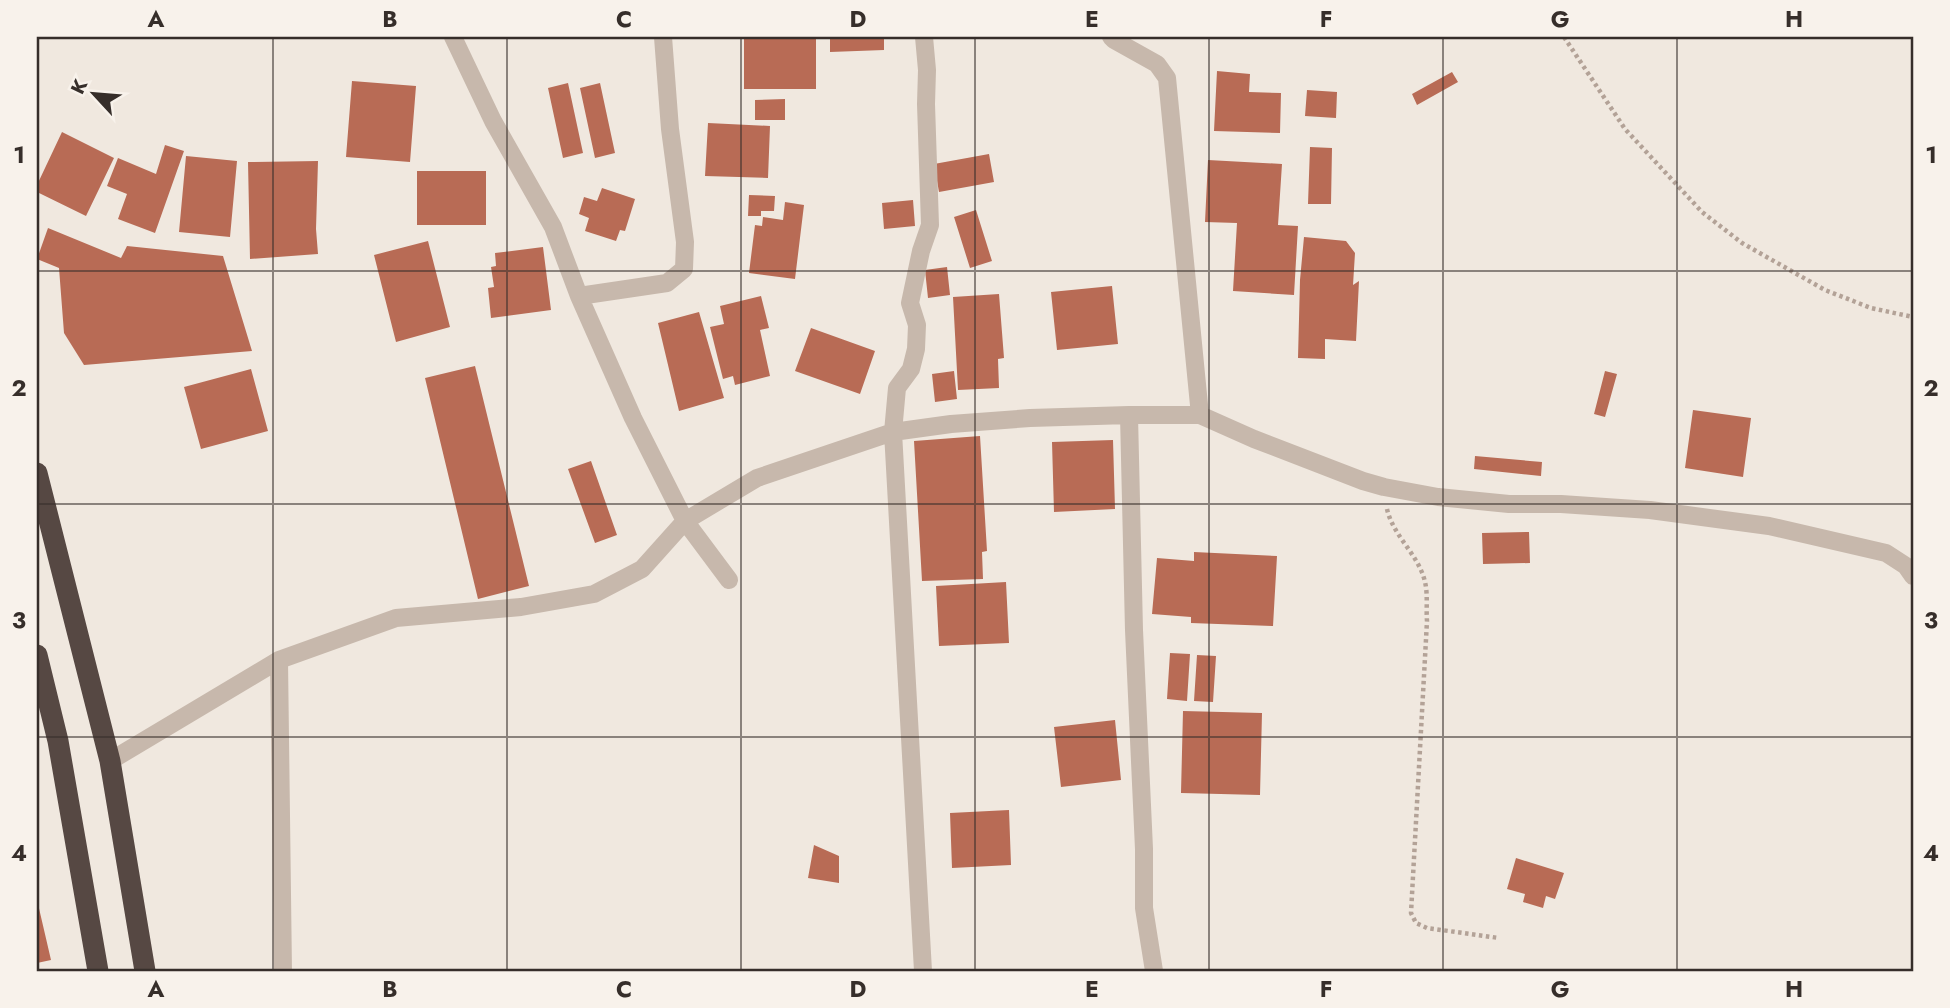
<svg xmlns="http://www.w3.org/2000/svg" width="1950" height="1008" font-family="Jost,sans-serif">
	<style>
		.building { fill: #b86b55 }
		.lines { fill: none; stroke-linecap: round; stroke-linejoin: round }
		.path { stroke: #b3a297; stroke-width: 4.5; stroke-dasharray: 3.5 3.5; stroke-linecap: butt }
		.minor { stroke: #c7b8ac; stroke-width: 18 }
		.highway { stroke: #564843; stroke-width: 21 }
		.grid { fill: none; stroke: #362e2a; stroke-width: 2; stroke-opacity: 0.55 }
		.neatline { fill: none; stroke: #362e2a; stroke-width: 2.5 }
		.grid-label { font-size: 23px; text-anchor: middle; font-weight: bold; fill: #362e2a }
	</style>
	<rect width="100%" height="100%" fill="#f0e8df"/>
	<path class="building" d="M744,37H816V89H744Z
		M830,37H884V50L830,52Z
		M1217,71L1250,74L1249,92L1281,93L1280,133L1214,131Z
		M1452,72L1458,82L1417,105L1412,94Z
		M352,81L416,86L410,162L346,157Z
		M568,83L583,153L563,158L548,88Z
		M600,83L615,153L595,158L580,88Z
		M1307,90L1337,92L1336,118L1305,116Z
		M785,99V120H755V100Z
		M708,123L770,126L768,178L705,176Z
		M62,132L114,158L86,216L37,192V185Z
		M165,145L184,151L155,233L118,219L127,194L107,186L118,158L156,174Z
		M1310,147L1332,148L1331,204H1308Z
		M989,154L994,182L939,192L934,164Z
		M186,156L237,161L230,237L179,232Z
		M1208,160L1282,164L1278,225L1298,226L1294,295L1233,291L1237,223L1205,222Z
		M318,161L316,229L318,254L250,259L248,162Z
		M417,171H486V225H417Z
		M602,188L635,199L625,231L620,230L616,241L585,231L589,218L579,214L584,197L597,201Z
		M749,195L775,196L774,211H761V216H748Z
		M913,200L915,226L884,229L882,203Z
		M785,202L804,205L795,279L749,273L755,225L762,226L763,217L783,220Z
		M976,210L992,261L970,268L954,217Z
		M48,228L121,258L127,246L223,256L252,351L84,365L64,333L59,268L37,259Z
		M1304,237L1346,241L1355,253L1353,285L1359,281L1356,341L1325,339V359L1298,358L1300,280Z
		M428,241L450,327L396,342L374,255Z
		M543,247L551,310L491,318L488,288L494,287L491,267L496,266L495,253Z
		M947,267L950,295L928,298L925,270Z
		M1112,286L1118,344L1057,350L1051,292Z
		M999,294L1004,358L998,359L999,388L958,390L953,297Z
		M761,296L769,328L760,330L770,376L735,385L733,376L723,379L710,327L724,324L720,306Z
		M699,312L724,398L679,411L658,323Z
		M811,328L875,351L860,394L795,371Z
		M475,366L529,586L478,599L425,378Z
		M251,369L268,431L201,449L184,387Z
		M954,371L957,399L935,402L932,374Z
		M1605,371L1617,374L1605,417L1594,414Z
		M1693,410L1751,418L1743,477L1685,468Z
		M980,436L987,551L982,552L983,579L922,581L914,441Z
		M1113,440L1115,509L1054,512L1052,442Z
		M1475,456L1542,462L1541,476L1474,469Z
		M591,461L617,535L595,543L568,469Z
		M1529,532L1530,563L1483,564L1482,533Z
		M1194,552L1277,556L1273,626L1191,623V617L1152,614L1157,558L1194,561Z
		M1006,582L1009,643L939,646L936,586Z
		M1170,653L1190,654L1187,701L1167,699Z
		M1197,655L1216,656L1213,702L1194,701Z
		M1183,711L1262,713L1260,795L1181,793Z
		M1115,720L1121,780L1061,787L1054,727Z
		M1009,810L1011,865L952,868L950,813Z
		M814,845L839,856V883L808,878Z
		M1516,858L1564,873L1555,899L1546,896L1543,908L1523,902L1525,894L1507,889Z
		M38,904L51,960L37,963V905Z"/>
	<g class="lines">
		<path class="path" d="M1564,37L1625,129L1702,212L1742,243L1825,290L1871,308L1913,317
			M1387,509C1393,536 1419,555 1425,582C1428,594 1426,609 1427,621L1411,913L1416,923L1427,928L1499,938"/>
		<path class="minor" d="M453,37L493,121L553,227L579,296L633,418L685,521L729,580
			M1111,37L1114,40L1157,64L1167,78L1200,415
			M579,296L667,283L684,269L685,242L670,129L663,37
			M1129,415L1134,630L1144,849V908L1154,971
			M279,660L283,971
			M110,761L279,660L396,618L521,607L594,594L642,569L685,521L757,478L893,432L951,424L1030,418L1129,415H1200L1254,439L1363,481L1384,487L1438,497L1509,504H1561L1650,510L1769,526L1886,553L1906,566L1913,576
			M923,971L893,432L897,388L911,369L916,349L917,325L910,303L921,251L930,225L926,104L927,70L924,37"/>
		<path class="highway" d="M37,473L110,761L145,971
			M37,655L58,741L98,971"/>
	</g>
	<path class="grid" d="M273,37V971M507,37V971M741,37V971M975,37V971M1209,37V971M1443,37V971M1677,37V971M37,271H1913M37,504H1913M37,737H1913"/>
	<rect width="1950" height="1008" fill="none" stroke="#f8f2eb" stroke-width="77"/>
	<g transform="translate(94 94) rotate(296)" stroke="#f8f2eb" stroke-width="5" paint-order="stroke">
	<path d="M0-5L12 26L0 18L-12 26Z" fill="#362e2a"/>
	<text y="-10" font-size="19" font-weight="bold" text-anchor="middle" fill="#362e2a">K</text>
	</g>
	<rect x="38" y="38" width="1874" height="932" class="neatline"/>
	<g class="grid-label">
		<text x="156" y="27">A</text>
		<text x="390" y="27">B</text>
		<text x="624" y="27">C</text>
		<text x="858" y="27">D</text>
		<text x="1092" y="27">E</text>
		<text x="1326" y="27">F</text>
		<text x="1560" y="27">G</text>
		<text x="1794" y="27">H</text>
		<text x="19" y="163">1</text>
		<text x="1931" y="163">1</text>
		<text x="19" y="396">2</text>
		<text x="1931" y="396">2</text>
		<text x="19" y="628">3</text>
		<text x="1931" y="628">3</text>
		<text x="19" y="861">4</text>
		<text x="1931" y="861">4</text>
		<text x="156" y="997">A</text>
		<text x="390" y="997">B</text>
		<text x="624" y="997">C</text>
		<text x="858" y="997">D</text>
		<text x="1092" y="997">E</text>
		<text x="1326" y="997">F</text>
		<text x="1560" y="997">G</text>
		<text x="1794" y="997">H</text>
	</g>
</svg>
